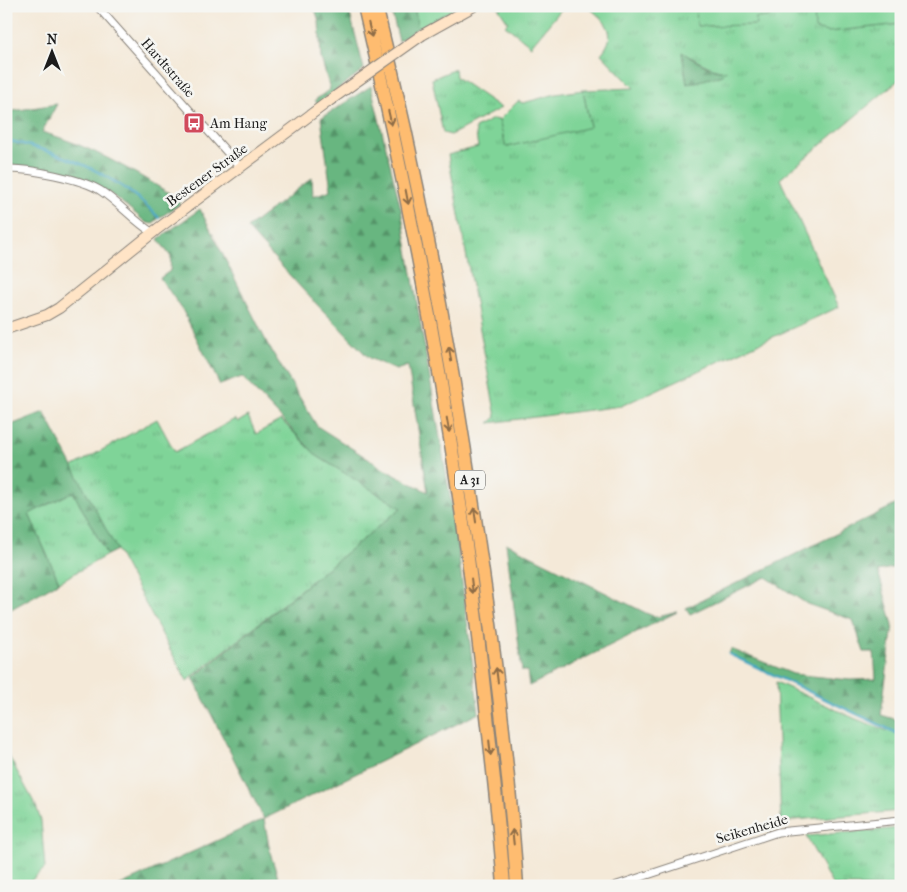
<svg xmlns="http://www.w3.org/2000/svg" width="907" height="892" font-family="'IM FELL French Canon',serif">
	<style>
		.grass { fill: url(#grass-tufts); stroke: #4e785a; fill-rule: evenodd }
		.forest { fill: url(#forest-firs); stroke: #42694e }
		.garden { fill: #7fd498; stroke: #4e785a }
		.lines { fill: none; stroke-linecap: round; stroke-linejoin: round }
		.stream { stroke: #42a7c2; stroke-width: 2.5 }
		.street-casing { stroke: #88827a; stroke-width: 9 }
		.secondary-casing { stroke: #88827a; stroke-width: 12 }
		.highway-casing { stroke: #88827a; stroke-width: 15 }
		.street { stroke: #fff; stroke-width: 7 }
		.secondary { stroke: #ffe4c6; stroke-width: 10 }
		.highway { stroke: #febc70; stroke-width: 12 }
		.secondary-bridge-casing { stroke: #88827a; stroke-width: 12; stroke-linecap: butt }
		.secondary-bridge { stroke: #ffe4c6; stroke-width: 10 }
		.oneway { stroke: #8d6c46 }
		.labels { text-anchor: middle; dominant-baseline: central; stroke-width: 5; stroke-linejoin: round; paint-order: stroke }
		.shield { fill: #f6f6f2; stroke: #5d5d5c; stroke-width: 1 }
		.shield-label { font-size: 12px; font-weight: bold; fill: #1c1c1c }
		.street-label { font-size: 14px; fill: #1c1c1c; stroke: #f6f6f2 }
		.poi-label { font-size: 14px; fill: #1c1c1c; stroke: #f6f6f2; text-anchor: start }
	</style>
	<defs>
		<pattern id="grass-tufts" width="24" height="20" patternUnits="userSpaceOnUse" patternTransform="scale(1.25)"><rect width="24" height="20" fill="#7fd498"/><path d="M3 7l-1-3M5 7V3M7 7l1-3M15 17l-1-3M17 17v-4M19 17l1-3" fill="none" stroke="#6db582"/></pattern>
		<pattern id="forest-firs" width="22" height="20" patternUnits="userSpaceOnUse" patternTransform="scale(1.25)"><rect width="22" height="20" fill="#67b680"/><path d="M5 1l3.5 6h-7zM16 11l3.5 6h-7z" fill="#549368"/></pattern>
	</defs>
	<rect width="100%" height="100%" fill="#f6f6f2"/>
	<filter id="ink" filterUnits="userSpaceOnUse"><feTurbulence type="fractalNoise" baseFrequency=".02" numOctaves="2"/><feDisplacementMap in="SourceGraphic" scale="10" xChannelSelector="R" yChannelSelector="G"/><feConvolveMatrix kernelMatrix="1 2 1 2 8 2 1 2 1" color-interpolation-filters="sRGB"/></filter>
	<filter id="wash" filterUnits="userSpaceOnUse"><feTurbulence type="fractalNoise" baseFrequency=".0096" numOctaves="4" result="noise"/><feDisplacementMap in="SourceGraphic" scale="20" xChannelSelector="R" yChannelSelector="G"/><feGaussianBlur stdDeviation="1.12" result="paint"/><feColorMatrix in="noise" values="0 0 0 0 0 0 0 0 0 0 0 0 0 0 0 0 0 1.4 0 .05"/><feComposite in="paint" operator="in"/></filter>
	<g filter="url(#wash)">
		<rect width="100%" height="100%" fill="#f4e9d8"/>
		<path class="grass" d="M414,6H455L456,8L418,28Z
			M564,6L531,46L505,25L508,22L498,7Z
			M587,6H696L698,26L755,25V18L769,17L770,6H814L816,28L827,32L901,24V78L780,179L839,307L621,406L489,423L496,417L448,155L478,147L475,128L493,119L499,120L506,147L590,126L583,90L634,88L601,54C620,32 604,20 587,6ZM682,53C698,60 708,69 726,71L687,84Z
			M455,69L456,77L501,108L451,135L443,133L432,79Z
			M248,416L256,434L281,420L317,456L402,508L187,681L72,467L157,419L175,452L235,419L238,422Z
			M73,491L107,555L59,582L29,514Z
			M776,682L856,719L901,736V811L794,820L781,825Z
			M6,751L36,806L41,821L45,868L25,886H6Z
			M901,828L900,886H833L806,836Z"/>
		<path class="forest" d="M314,6H348L364,69L318,104L315,100L330,89L321,58L319,21Z
			M390,6H414L418,28L399,41Z
			M682,52C697,62 709,70 727,71L723,75L687,84Z
			M371,86L401,209L454,520L479,713L264,819L271,856L281,886H118L264,819L193,678L401,508L317,456L242,377L220,385L182,309L160,278L170,271L171,257L158,239L200,209L268,345L317,426L387,471L428,492L408,366L396,370L369,358L303,290L247,228L312,178L313,196L331,190L321,118Z
			M57,104L42,132C88,145 128,168 169,193L179,200V205L159,218C120,174 64,152 6,140V112Z
			M6,141C63,153 119,175 158,219L152,224L145,222C108,189 93,180 44,171C32,168 19,165 6,165Z
			M44,412L117,550L107,555L73,492L29,514L59,582L6,612V427Z
			M901,502V566L878,571L893,625L881,715L901,721V735L729,654L731,649L793,674L850,680L876,679L874,652H864L853,620L807,604L766,577L690,614L686,608Z
			M506,543L648,614L658,617L677,612L529,686L527,671H522Z"/>
		<path class="garden" d="M696,6H770L769,17L755,18L756,25L697,26Z
			M814,6H901V24L827,32L815,29Z
			M583,90L590,127L506,147L499,120L518,101L523,103L556,94Z"/>
		<g class="lines">
			<path class="stream" d="M6,140C64,153 118,174 159,218
				M729,654L901,735"/>
		</g>
	</g>
	<g filter="url(#ink)">
		<g class="lines">
			<g class="street-casing">
				<path id="street" d="M97,6L241,168
					M6,169C28,168 83,179 101,191C119,203 134,221 153,233
					M614,886L778,832L901,820"/>
			</g>
			<g class="secondary-casing">
				<path id="secondary" d="M422,35L474,6
					M6,329L47,315L59,308L156,230L329,101"/>
			</g>
			<g class="highway-casing">
				<path id="highway" d="M364,6C420,243 463,483 488,725C494,779 500,832 504,886
					M376,6C419,177 451,351 476,525C494,645 509,765 517,886"/>
			</g>
			<use href="#street" class="street"/>
			<use href="#secondary" class="secondary"/>
			<use href="#highway" class="highway"/>
			<g class="secondary-bridge-casing">
				<path id="secondary-bridge" d="M329,101L422,35"/>
			</g>
			<use href="#secondary-bridge" class="secondary-bridge"/>
		</g>
		<defs><path id="oneway-shaft" d="M-6 0H5M1.5-3L5.5 0L1.5 3" fill="none" stroke-width="1.6" stroke-linecap="round" stroke-linejoin="round" transform="scale(1.25)"/></defs>
		<g class="oneway">
			<use href="#oneway-shaft" transform="translate(370 30) rotate(77)"/>
			<use href="#oneway-shaft" transform="translate(390 118) rotate(77)"/>
			<use href="#oneway-shaft" transform="translate(407 197) rotate(79)"/>
			<use href="#oneway-shaft" transform="translate(450 354) rotate(-99)"/>
			<use href="#oneway-shaft" transform="translate(448 425) rotate(80)"/>
			<use href="#oneway-shaft" transform="translate(475 515) rotate(-98)"/>
			<use href="#oneway-shaft" transform="translate(472 586) rotate(83)"/>
			<use href="#oneway-shaft" transform="translate(497 675) rotate(-97)"/>
			<use href="#oneway-shaft" transform="translate(490 748) rotate(84)"/>
			<use href="#oneway-shaft" transform="translate(513 837) rotate(-96)"/>
		</g>
	</g>
	<defs>
		<g id="bus-square" transform="scale(1.125)"><rect x="-9" y="-9" width="18" height="18" rx="4" fill="#d1495b" stroke="#f6f6f2"/><path d="M-5-6H5V4H4V6H2V4H-2V6H-4V4H-5ZM-3.5-4V0h7V-4ZM-3.5 1.2v1.5H-2V1.2ZM2 1.2v1.5H3.5V1.2Z" fill="#fff"/></g>
	</defs>
	<g fill-rule="evenodd">
		<use href="#bus-square" x="194" y="123"/>
	</g>
	<g class="labels">
		<rect class="shield" x="455" y="470.5" width="30" height="19" rx="4"/>
		<g class="shield-label">
			<text x="470" y="480">A 31</text>
		</g>
		<g class="street-label">
			<text transform="translate(168 68) rotate(49)">Hardtstraße</text>
			<text transform="translate(207 175) rotate(-36)">Bestener Straße</text>
			<text transform="translate(752 829) rotate(-16)">Seikenheide</text>
		</g>
		<g class="poi-label">
			<text x="210" y="123">Am Hang</text>
		</g>
	</g>
	<rect width="907" height="892" fill="none" stroke="#f6f6f2" stroke-width="25"/>
	<g transform="translate(52 52)" stroke="#f6f6f2" stroke-width="4" paint-order="stroke">
	<path d="M0-4L9 19L0 12L-9 19Z" fill="#1c1c1c"/>
	<text y="-8" font-size="14" font-weight="bold" text-anchor="middle" fill="#1c1c1c">N</text>
	</g>
</svg>
